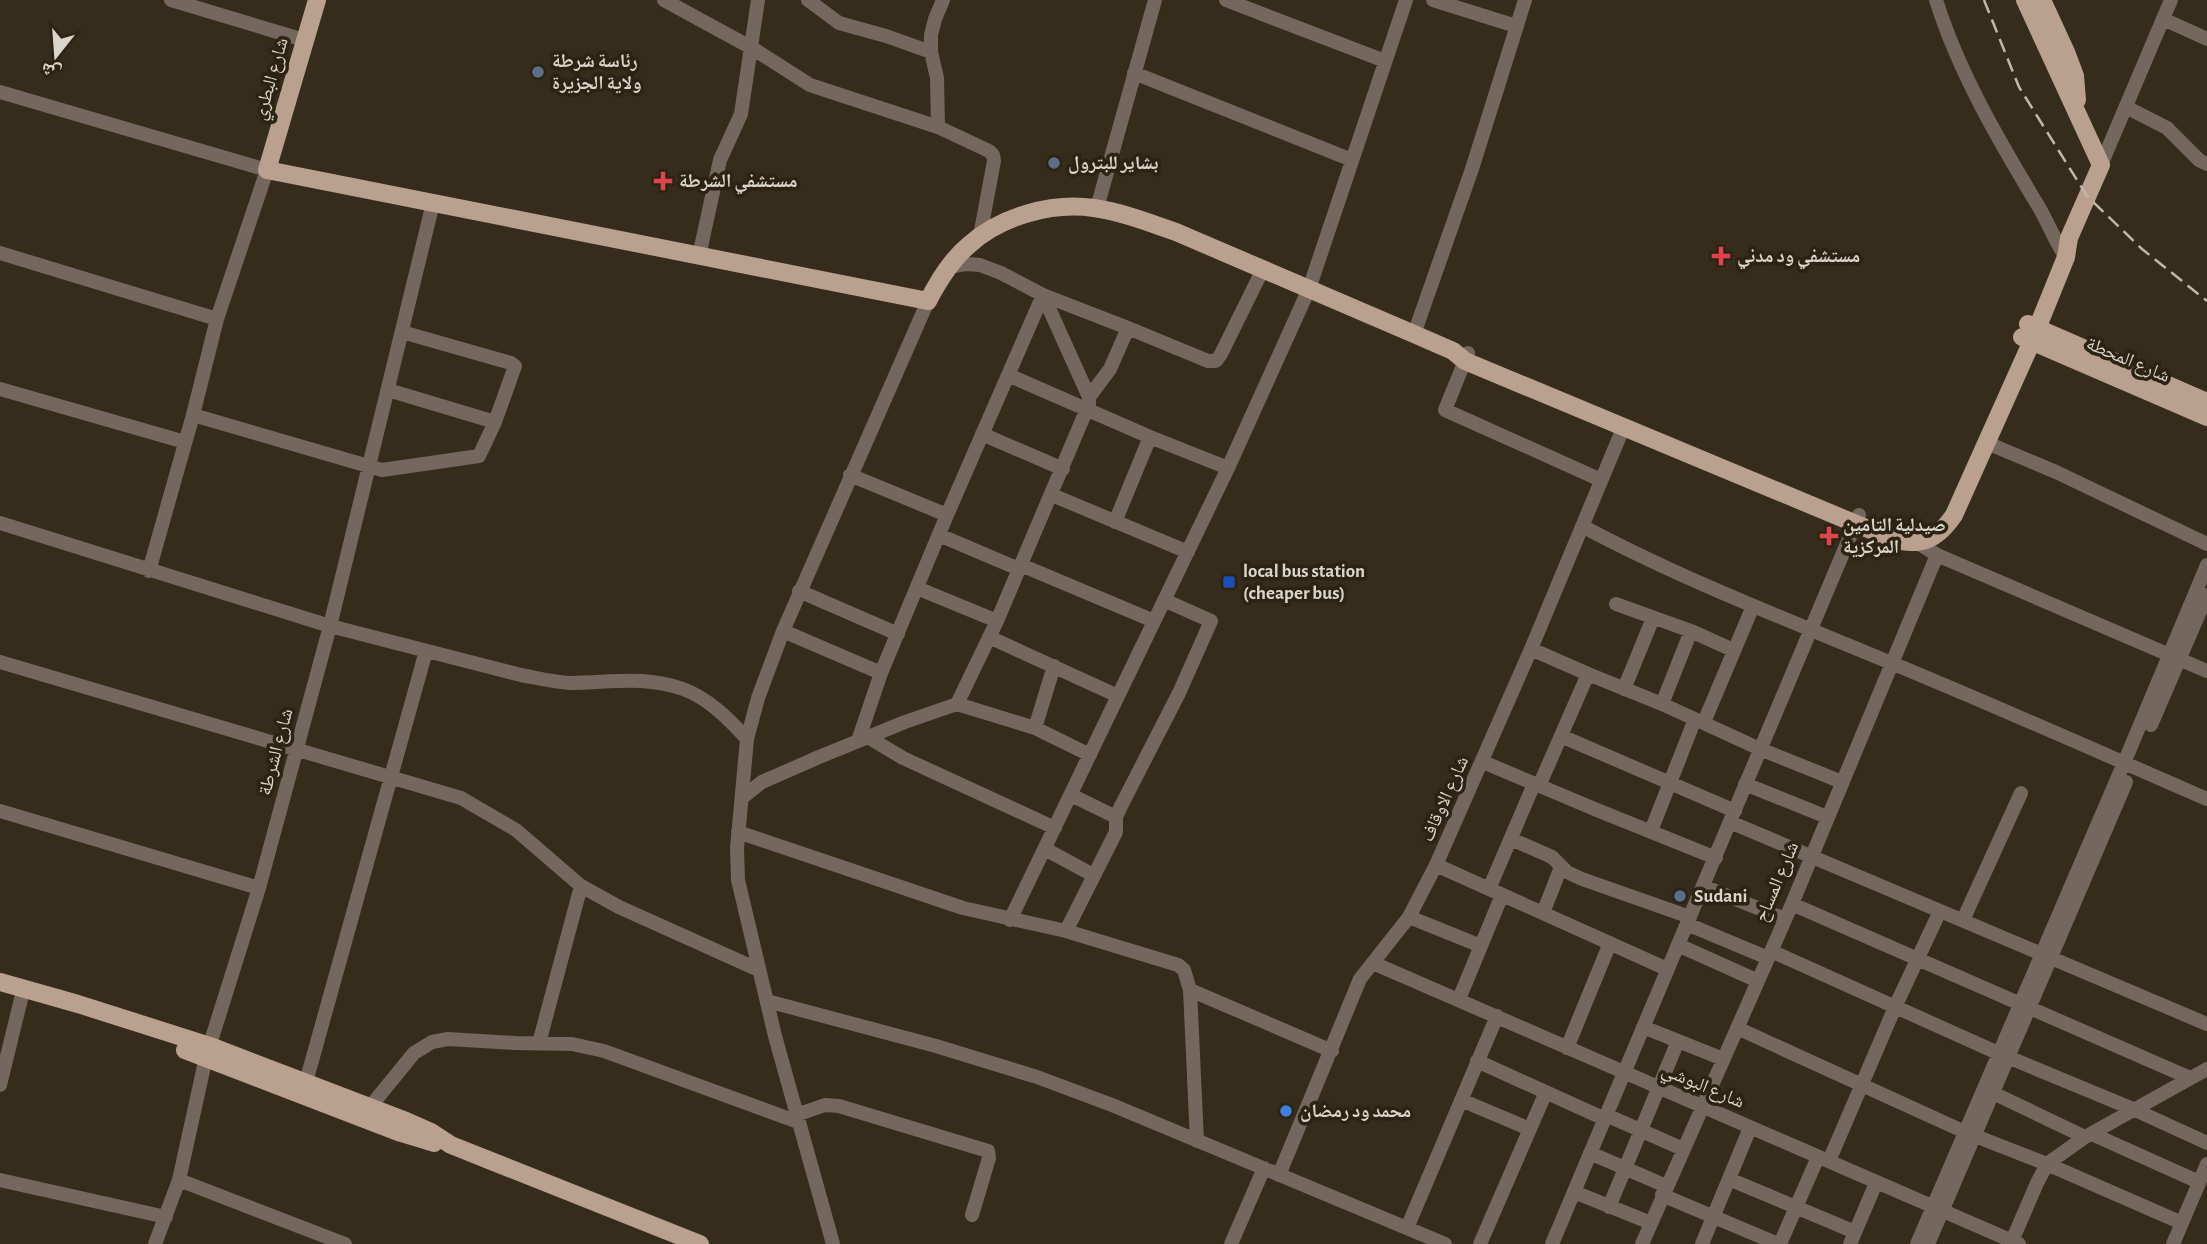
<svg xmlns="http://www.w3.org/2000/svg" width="2207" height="1244" font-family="'Alegreya Sans','Noto Naskh Arabic',sans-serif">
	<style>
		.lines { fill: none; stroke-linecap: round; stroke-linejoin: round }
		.minor { stroke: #74675e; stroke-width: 14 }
		.major { stroke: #baa08e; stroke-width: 18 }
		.rail { stroke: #bdb7ac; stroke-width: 2.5; stroke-dasharray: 14 7; stroke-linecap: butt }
		.service-dot { fill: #5c6f8a; stroke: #2c2313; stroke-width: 2.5 }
		.health-dot { fill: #e0444e; stroke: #2c2313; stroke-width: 2.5 }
		.transit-dot { fill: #1a4fb4; stroke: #2c2313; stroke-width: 2.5 }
		.shop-dot { fill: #3f7fe0; stroke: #2c2313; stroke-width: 2.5 }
		.labels { text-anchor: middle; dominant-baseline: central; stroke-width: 7; stroke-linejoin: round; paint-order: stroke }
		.poi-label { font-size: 19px; font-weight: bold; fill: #dad5cb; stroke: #2c2313; text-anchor: start }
		.street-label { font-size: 19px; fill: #dad5cb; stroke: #2c2313 }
	</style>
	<rect width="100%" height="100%" fill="#362c1c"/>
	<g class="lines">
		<path class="minor" d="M171,0L304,40
			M664,0L752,48L810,85L938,127L989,151L993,155L994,161L980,236
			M808,0L839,23L886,36L931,52
			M1226,0L1385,61
			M1433,0L1516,26
			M1936,0C1959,73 1998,139 2037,204C2048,221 2054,241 2066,257
			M2163,19L2207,39
			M1134,73L1352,160
			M0,92L267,170L217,319L193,415L149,571
			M2126,107L2167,128L2199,160L2207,164
			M938,127L937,78L931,52V35L935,19L943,0
			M2101,165L2171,0
			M1097,208L1155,0
			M0,253L217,319
			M699,256L720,160L741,114L758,0
			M948,267L966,264L980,265L1001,273L1043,295L1128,328L1208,361H1216L1221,354L1263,269
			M1414,334L1472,169L1525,0
			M1468,353L1445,410L1601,480
			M1008,375L1150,437L1228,468
			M0,389L185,442
			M388,390L495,422
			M1089,397L1110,369L1128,328
			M193,415L382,470L479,456L495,422L515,366L511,363L402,332
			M982,434L1063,469
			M1987,443L2056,472L2207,544
			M850,475L947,515
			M1052,495L1188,552
			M1115,522L1150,437
			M0,523L330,626L521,675C537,678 553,682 570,683C609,683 643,675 683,689C708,698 729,719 747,739
			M1582,526C1681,579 1786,619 1889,662C1996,706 2101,753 2207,799
			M1915,531L1918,543L1937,555L2207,671
			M939,535L1019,569
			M1021,565L1154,621
			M917,588L997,621
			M799,591L898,634
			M1616,604L1691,631L1733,650
			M783,631L881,673
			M989,637L1118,696
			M1531,649L1588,674L1662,704L1760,749L1842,782
			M0,662L461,798L516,830L581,886L619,907L759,970
			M1624,689L1653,618
			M957,704L997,621L1089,404V397L1043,295
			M1662,704L1691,631
			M1704,722L1753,606
			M2151,725L2207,595
			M1035,728L1054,666
			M1561,736L1735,811
			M868,737L903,758L1055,828
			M858,741L881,673L947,515L1043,295
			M1483,762L1597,810L1716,858
			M1745,784L1827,817
			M1539,786L1588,674
			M1071,795L1116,817
			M743,797L762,782L819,757L905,722L957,704L1035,728L1090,755
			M0,811L259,888
			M1730,822L2207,1024
			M1651,831L1695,719
			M738,832L963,908L1066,931L1178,965L1184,970L1190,990L1197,1141
			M1511,839L1552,857L1567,872L1582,879L1690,917
			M1045,849L1093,875
			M1436,865L1667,969
			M1703,886L1785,919
			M1489,889L1534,784
			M1792,904L2190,1078
			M1543,913L1561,867
			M1409,917L1481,946
			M1010,920L1228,468L1309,289L1406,0
			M1963,920L2021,793
			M1687,924L1768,958
			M1066,931L1116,832V817L1121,806L1179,693L1211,621L1164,600
			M1678,945L1758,981
			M1771,951L1998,1053L2133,1109L2207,1143
			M1373,963L2019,1244
			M1190,990L1332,1051
			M1459,999L1502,895
			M767,1001L936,1046L1037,1077L1112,1105L1445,1244
			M1643,1027L1723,1059
			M1737,1028L1965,1132L2047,1164L2182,1223
			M539,1043L581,886
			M1567,1048L1610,943
			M1477,1061L1605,1119
			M306,1082L426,651
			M0,1085L21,999
			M1993,1093L2085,1137
			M1461,1100L1530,1129
			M370,1107L414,1053L432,1042L448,1039L515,1043L572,1044L604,1051L798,1122
			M796,1115L825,1105L839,1106L988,1151L989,1158L972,1215
			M1606,1115L1683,1149
			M2092,1134L2199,1182
			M1590,1153L1666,1186
			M1829,1161L1895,1007L1940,911
			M1279,1175L1360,979L1409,917L1436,865L1531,649L1624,426
			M1729,1179L1855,1232
			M0,1180L166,1217
			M179,1180L345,1244
			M1574,1192L1651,1223
			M1662,1195L1778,1244
			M1609,1207L1678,1041
			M1407,1228L1497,1016
			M2012,1241L2037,1183L2047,1164L2085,1137L2207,1069
			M155,1244L179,1180L206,1057L259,888L330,626L433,203
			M833,1244L775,1036L738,880L737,848L747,739L758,698L783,631L928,301
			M1231,1244L1264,1168
			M1480,1244L1546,1092
			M1552,1244L1859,515
			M1642,1244L1792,904L1937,555
			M1702,1244L1750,1128
			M1780,1244L1818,1157
			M1850,1244L1876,1183
			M1917,1244L2124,763L2207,565
			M1928,1244L2126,782
			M2173,1244L2207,1164"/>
		<path class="major" d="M317,0L267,170L928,301C939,280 951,260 969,245C1001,216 1052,202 1094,208C1122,212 1150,223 1176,232L1414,334L1453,351L1465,361L1890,538C1920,548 1937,540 1954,515L2032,341L2066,257L2069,238L2101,165L2025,0
			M2042,0L2066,52L2075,76L2077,100
			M2028,324L2207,402
			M2022,337L2207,417
			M0,982L78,1004L210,1046L406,1121L431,1132L451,1145L700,1244
			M185,1050L401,1133L434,1143"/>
		<path class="rail" d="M1984,0L2019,87L2087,196L2142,249L2207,301"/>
	</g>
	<g class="service-dot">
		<circle cx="538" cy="72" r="7"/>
		<circle cx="1054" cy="163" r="7"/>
		<circle cx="1680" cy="896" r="7"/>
	</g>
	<g class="health-dot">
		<path d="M659.5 170.5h7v7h7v7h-7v7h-7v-7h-7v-7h7z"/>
		<path d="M1717.5 245.5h7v7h7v7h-7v7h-7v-7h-7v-7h7z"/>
		<path d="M1825.5 525.5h7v7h7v7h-7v7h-7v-7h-7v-7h7z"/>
	</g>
	<rect class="transit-dot" x="1222" y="575" width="14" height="14" rx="3.5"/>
	<circle class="shop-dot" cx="1286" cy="1111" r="7"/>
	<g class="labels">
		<g class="poi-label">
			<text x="552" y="61">رئاسة شرطة<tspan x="552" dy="22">ولاية الجزيرة</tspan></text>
			<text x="1068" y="163">بشاير للبترول</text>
			<text x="679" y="181">مستشفي الشرطة</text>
			<text x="1737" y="256">مستشفي ود مدني</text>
			<text x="1843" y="525">صيدلية التامين<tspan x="1843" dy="22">المركزية</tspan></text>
			<text x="1243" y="571">local bus station<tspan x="1243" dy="22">(cheaper bus)</tspan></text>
			<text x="1694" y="896">Sudani</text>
			<text x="1300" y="1111">محمد ود رمضان</text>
		</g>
		<g class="street-label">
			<text transform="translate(271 79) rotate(-74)">شارع البطري</text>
			<text transform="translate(2128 360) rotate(23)">شارع المحطة</text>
			<text transform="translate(276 752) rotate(-75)">شارع الشرطة</text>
			<text transform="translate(1445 799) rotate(-66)">شارع الاوقاف</text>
			<text transform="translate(1777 882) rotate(-67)">شارع المساح</text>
			<text transform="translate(1703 1086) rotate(23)">شارع البوشي</text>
		</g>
	</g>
	<g transform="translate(56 56) rotate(197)" stroke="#2c2313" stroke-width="5" paint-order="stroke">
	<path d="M0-5L12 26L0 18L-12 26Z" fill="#dad5cb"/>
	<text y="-10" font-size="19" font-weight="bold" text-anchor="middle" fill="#dad5cb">ش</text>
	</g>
</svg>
